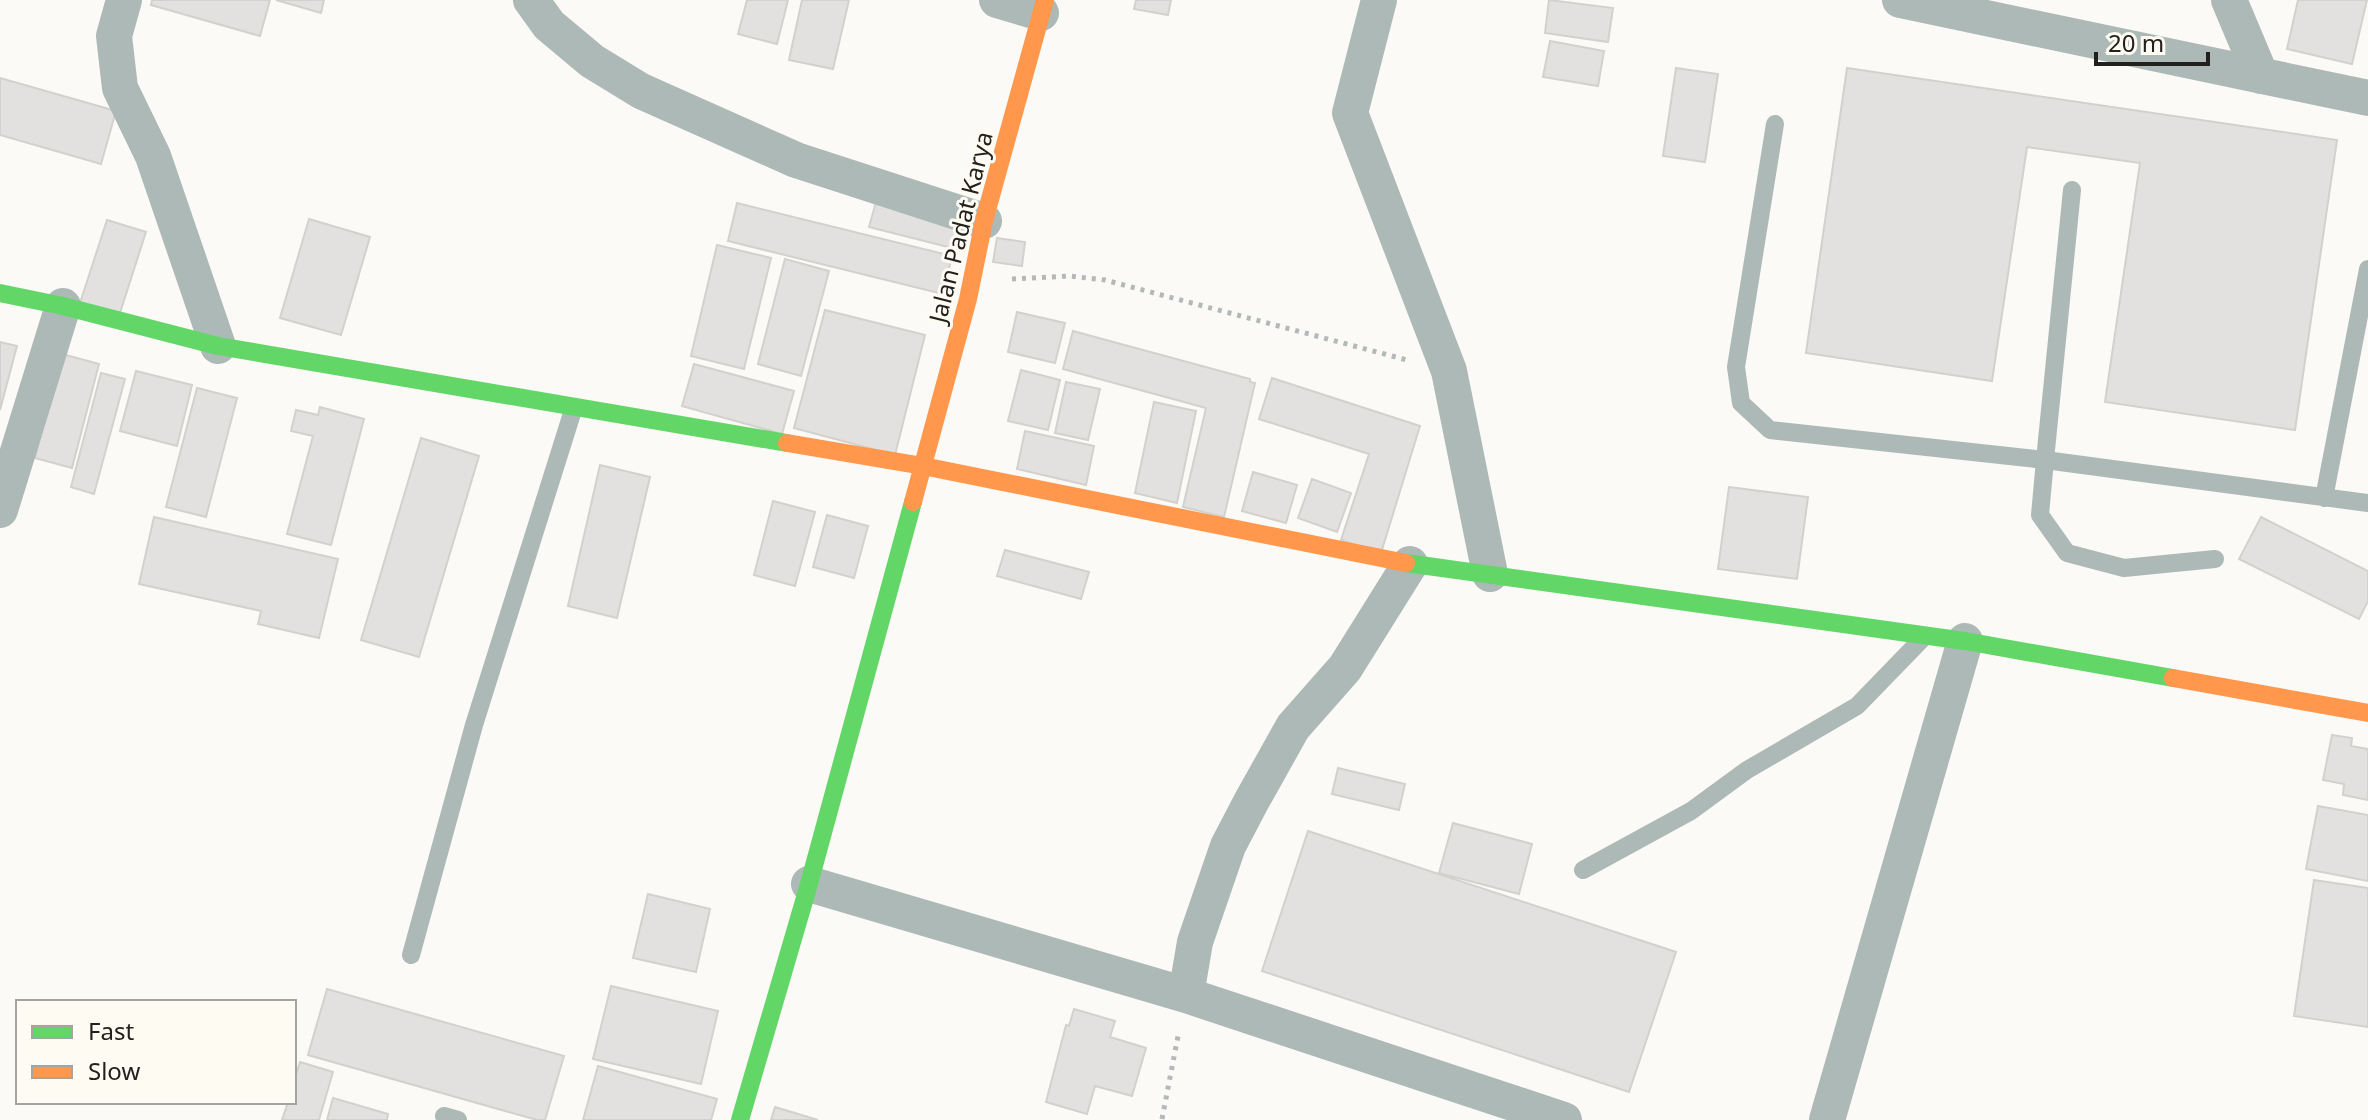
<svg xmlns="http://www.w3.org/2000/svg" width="2368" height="1120" font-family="'Noto Sans',sans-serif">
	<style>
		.building { fill: #e3e1df; stroke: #d3d1ce; stroke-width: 2 }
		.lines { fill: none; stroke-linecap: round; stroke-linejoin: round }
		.path { stroke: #b3b9b8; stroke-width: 5; stroke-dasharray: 4 6; stroke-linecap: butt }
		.lane { stroke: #adb9b7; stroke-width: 18 }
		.street { stroke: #adb9b7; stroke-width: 36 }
		.fast { stroke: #63d668; stroke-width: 18 }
		.slow { stroke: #ff974d; stroke-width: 18 }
		.labels { text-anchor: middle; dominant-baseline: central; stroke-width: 6; stroke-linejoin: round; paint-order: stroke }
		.street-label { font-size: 24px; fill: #22211e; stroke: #fefbf3 }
	</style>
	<rect width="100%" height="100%" fill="#fbfaf6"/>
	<path class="building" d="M152,0H270L260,36L151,5Z
		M276,0H324L321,13Z
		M747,0H788L777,44L738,34Z
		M802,0H849L833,69L789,60Z
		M1136,0H1171L1168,15L1134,9Z
		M1549,0L1613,8L1608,42L1545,33Z
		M2298,0H2367L2352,64L2287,49Z
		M1550,41L1604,51L1598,86L1543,77Z
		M1676,68L1718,74L1705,162L1663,156Z
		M1847,68L2337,140L2295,430L2105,402L2140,163L2027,147L1992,381L1806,353Z
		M0,78L116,111L101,164L0,135Z
		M876,202L958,222L952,248L869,227Z
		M737,203L952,256L943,294L728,241Z
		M309,219L370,237L341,335L280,318Z
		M107,220L146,232L119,316L80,303Z
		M997,238L1025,242L1022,266L993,262Z
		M717,245L771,258L744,369L691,356Z
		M785,259L829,271L801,376L758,364Z
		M825,310L925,335L895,455L794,428Z
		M1017,312L1065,323L1055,363L1008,352Z
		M1073,331L1250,379V382L1255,383L1224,517L1183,507L1206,408L1063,369Z
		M0,342L17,346L0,410Z
		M62,354L99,364L72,468L35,458Z
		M694,364L794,391L782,434L682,406Z
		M1021,370L1060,380L1048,430L1008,421Z
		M136,371L192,385L177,446L120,431Z
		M101,373L125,379L94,494L71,487Z
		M1272,378L1420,426L1381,553L1341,540L1369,454L1259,419Z
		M1066,382L1100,389L1088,440L1055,433Z
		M197,388L237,398L206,517L166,507Z
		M1154,402L1196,411L1177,503L1135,493Z
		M320,407L364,419L331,545L287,534L313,436L291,431L296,410L318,415Z
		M1025,431L1094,446L1086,485L1017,469Z
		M421,438L479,456L419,657L361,640Z
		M600,465L650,477L617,618L568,606Z
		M1253,472L1297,485L1286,523L1242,511Z
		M1312,479L1351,493L1337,532L1298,518Z
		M1729,487L1808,497L1797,579L1718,569Z
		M773,501L815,512L795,586L754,575Z
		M827,515L868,526L854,578L813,567Z
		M154,517L338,559L319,638L258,624L261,611L139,584Z
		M2261,517L2368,571V601L2359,619L2239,559Z
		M1005,550L1089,572L1081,599L997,576Z
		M2332,735L2352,738L2351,746L2368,749V800L2343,795L2344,784L2323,780Z
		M1338,768L1405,784L1399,810L1332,794Z
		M2318,806L2368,815V881L2306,869Z
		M1453,823L1532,844L1519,894L1439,873Z
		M1308,831L1676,952L1629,1092L1262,971Z
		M2314,880L2368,888V1027L2294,1016Z
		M648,894L710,909L696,972L633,958Z
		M611,986L718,1011L701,1084L593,1059Z
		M327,989L564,1056L545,1120H537L308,1055Z
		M1074,1009L1115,1021L1110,1037L1146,1048L1132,1096L1095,1086L1087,1114L1046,1102L1066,1025L1069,1026Z
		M300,1062L333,1072L319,1120H282L288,1102H294V1081Z
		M598,1066L717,1099L711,1120H583Z
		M333,1098L388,1114L387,1120H327Z
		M775,1107L818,1120H771Z"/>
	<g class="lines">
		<path class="path" d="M1012,279L1069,276L1105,280L1407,360
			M1162,1119L1179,1031"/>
		<path class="lane" d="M1775,124L1736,367L1741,403L1770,430L2045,460L2040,515L2067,553L2124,568L2215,559
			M2072,190L2045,460L2368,503
			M2324,498L2368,269
			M1583,870L1691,811L1747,770L1857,706L1922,639
			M411,955L474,725L574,407
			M444,1116L458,1120"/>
		<path class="street" d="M124,0L114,36L120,88L153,156L218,346
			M531,0L549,25L592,61L641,91L796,160L984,221
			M997,0L1041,13
			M1379,0L1350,113L1449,371L1490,574
			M1900,0L2368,98
			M2229,0L2261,76
			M0,510L63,306
			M809,884L1186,995L1564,1120
			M1186,995L1195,942L1228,846L1251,802L1293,727L1345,668L1410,564
			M1827,1120L1965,641"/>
		<path class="fast" d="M0,293L63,306L218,346L787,443
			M1406,563L1965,641L2173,678
			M740,1120L809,884L913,502"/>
		<path class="slow" d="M787,443L923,466L1406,563
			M913,502L968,299L984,221L1045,0
			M2173,678L2368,713"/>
	</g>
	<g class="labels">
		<g class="street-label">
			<text transform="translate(960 227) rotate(-76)">Jalan Padat Karya</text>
		</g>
	</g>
	<rect x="16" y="1000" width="280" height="104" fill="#fefbf3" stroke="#a6a49e" stroke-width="2"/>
	<rect x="32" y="1026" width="40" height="12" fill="#63d668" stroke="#a6a49e" stroke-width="2"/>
	<text x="88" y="1040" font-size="24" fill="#22211e">Fast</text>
	<rect x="32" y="1066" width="40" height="12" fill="#ff974d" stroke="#a6a49e" stroke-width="2"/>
	<text x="88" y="1080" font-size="24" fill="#22211e">Slow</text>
	<path d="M2096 52v12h112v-12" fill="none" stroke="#22211e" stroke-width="4"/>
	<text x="2108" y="52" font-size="24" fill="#22211e" stroke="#fefbf3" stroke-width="6" paint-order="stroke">20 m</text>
</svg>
